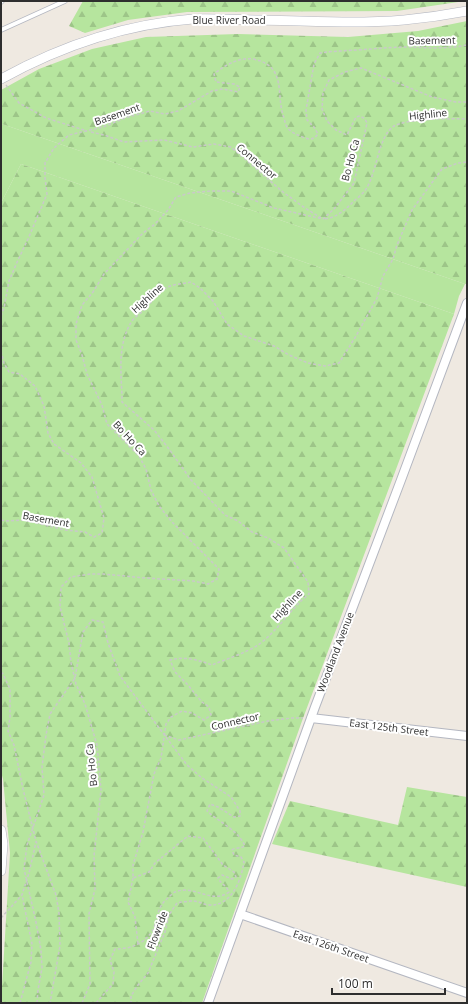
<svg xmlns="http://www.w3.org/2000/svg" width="468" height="1004" font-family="'Open Sans',sans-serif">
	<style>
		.grass { fill: #b6e59e }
		.forest { fill: url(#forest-firs) }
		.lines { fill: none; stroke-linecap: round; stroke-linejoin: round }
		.service-casing { stroke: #b4b7c1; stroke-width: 5.5 }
		.minor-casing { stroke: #b4b7c1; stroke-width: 10 }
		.tertiary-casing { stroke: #b4b7c1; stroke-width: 10 }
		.path { stroke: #c9c9c9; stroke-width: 1.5; stroke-dasharray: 3 2; stroke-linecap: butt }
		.service { stroke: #fff; stroke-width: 4 }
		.minor { stroke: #fff; stroke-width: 8 }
		.tertiary { stroke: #fff; stroke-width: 9 }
		.labels { text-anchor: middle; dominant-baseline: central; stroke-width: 4; stroke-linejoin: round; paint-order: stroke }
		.street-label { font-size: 10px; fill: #2e2e2e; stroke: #fff }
	</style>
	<defs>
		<pattern id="forest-firs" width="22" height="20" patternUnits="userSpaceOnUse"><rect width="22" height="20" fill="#b6e59e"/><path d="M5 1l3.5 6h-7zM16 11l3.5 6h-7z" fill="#9dc588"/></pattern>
	</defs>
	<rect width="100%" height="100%" fill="#efe9e1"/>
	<path class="grass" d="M2,124L465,284L459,296L454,314L21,164L1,203V125Z"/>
	<path class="forest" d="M83,1H465L397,11L187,12L128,20L85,33L69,26Z
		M467,21V283L465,284L2,124L1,125V90L39,69L92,49L146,37L238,34L348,37L418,31Z
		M21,164L454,314L302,721L202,1003H1L10,853L3,779L1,772V203Z
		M407,787L467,797V887L272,844L290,801L398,825Z"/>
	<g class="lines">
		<g class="service-casing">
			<path id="service" d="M1,2L2,1
				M1,30L65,1"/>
		</g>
		<g class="minor-casing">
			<path id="minor" d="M311,718L467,736
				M240,914L467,993
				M208,1003L315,707L401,480L467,303"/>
		</g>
		<g class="tertiary-casing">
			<path id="tertiary" d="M1,79C61,46 125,24 193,19C215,18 237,20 259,20C307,21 356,24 404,20C425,18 446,15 467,11
				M1,830L3,844L1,871"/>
		</g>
		<path class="path" d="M6,85L19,103L46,118L87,131
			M91,132L104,135L124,142L164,140L193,147L214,144L231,147L283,192L302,206L321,218
			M325,219C337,217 344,211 353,202C357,198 363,194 366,189C377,173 378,136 394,126C406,119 452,118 467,119
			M1,316L4,308L9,281L18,260L28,239L47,194L45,178V163L54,148L69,135L103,127L125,118L150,111L165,114L178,111L212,91L223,89L238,92L240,87L234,84L216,82L214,74C225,65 239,57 253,59C288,66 275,94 284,118C285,121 285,124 287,127C291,133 298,135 305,138C311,140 314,139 318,134L314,127L307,120L306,110L314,64L320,53C332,51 344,51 356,50C374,49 391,47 409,47C428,48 448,49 467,45
			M1,351L4,363L9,372L20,374L35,386L44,406L48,433L54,444L81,463L92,477L104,518L102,533L94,537L85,532L65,530L24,520L6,521L1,520
			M1,672L3,674L10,689V717L8,731L14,745L23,789L36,841L56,895L59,913L60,946L50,1003
			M164,735L179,740L268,721L292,718H303
			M133,878L128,902L135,917L138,944
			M1,918L22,895L29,873L36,842
			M20,1003L31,962L32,944L22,895
			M37,1003L38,990L42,968L41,950L36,922L24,869L27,845L44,795L42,767L46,735L50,714L75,678L83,632L92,620L103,622L108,643L120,676L187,765L202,778L231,797L240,811V816L234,817L218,807L210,804L207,811C219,822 238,830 245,846C240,849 236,847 232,850L234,855L241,857L244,862C241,880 232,907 208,905C203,904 198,901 193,901C188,901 182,902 177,903L169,915L165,932L148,973L138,985L131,996V1003
			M82,1003L90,984L89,914L95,889L94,856L101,790L97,745L85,704L76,684L71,663L69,643L60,607L61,587L71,577L90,574H103L146,578L193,581L208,584L217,579L219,569L172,522L159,506L151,490L146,469L139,456L107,424L102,405L87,374L82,355L76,340V324L82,305L93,292L104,274L143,233L155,224L168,210L176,197L190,193L211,191H231L274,208L323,219L334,209L354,183L367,123L365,119L360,116L356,117L347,135L336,130L327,121L322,109L323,93L329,80L345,72L361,68L432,97L456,102H467
			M96,1003L113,984L114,972L110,960L115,949C129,949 142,945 151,933C158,923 155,908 168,898C170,896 173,893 175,892C194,884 212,905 229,892C227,886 221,884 218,878L222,875L232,879L236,877L234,872L223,865L203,838L188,836L155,863L149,872L133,878V865L143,832L154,774L161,758L166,724L171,717L182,711L192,713L204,720L211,715L209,707L202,702L187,684L175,672L170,660C184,656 199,660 212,665C226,659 246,653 258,645C278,631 290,609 309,594L308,582L284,548L268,538L252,532L238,521L225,515L191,480L169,449L154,430L122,402C122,375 116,346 132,321C135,317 141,313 145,309C151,303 157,294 164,289C171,284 183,284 191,282L200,288L213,301L227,324L244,336L274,346L289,355L308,363L325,366L339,363L356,336L377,298L383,276L393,259L397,245L412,210L442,169L458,163L467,162"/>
		<use href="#service" class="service"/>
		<use href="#minor" class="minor"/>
		<use href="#tertiary" class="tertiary"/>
	</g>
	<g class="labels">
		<g class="street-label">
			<text x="229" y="20">Blue River Road</text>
			<text transform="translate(432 40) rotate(-1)">Basement</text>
			<text transform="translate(117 114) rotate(-19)">Basement</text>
			<text transform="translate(428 114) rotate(-6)">Highline</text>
			<text transform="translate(350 160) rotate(-75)">Bo Ho Ca</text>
			<text transform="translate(257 161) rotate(40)">Connector</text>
			<text transform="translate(147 298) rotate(-42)">Highline</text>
			<text transform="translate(130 438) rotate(47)">Bo Ho Ca</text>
			<text transform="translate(46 519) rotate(10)">Basement</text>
			<text transform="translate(287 605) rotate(-47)">Highline</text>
			<text transform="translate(335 652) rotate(-69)">Woodland Avenue</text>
			<text transform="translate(235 721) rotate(-13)">Connector</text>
			<text transform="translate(389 727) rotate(7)">East 125th Street</text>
			<text transform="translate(91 765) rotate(-96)">Bo Ho Ca</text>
			<text transform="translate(157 930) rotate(-69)">Flowride</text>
			<text transform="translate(331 946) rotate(19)">East 126th Street</text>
		</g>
	</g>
	<rect width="468" height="1004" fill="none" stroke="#2e2e2e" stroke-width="4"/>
	<path d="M332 988v6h113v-6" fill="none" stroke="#2e2e2e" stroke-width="2"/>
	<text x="338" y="988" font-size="12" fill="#2e2e2e" stroke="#ffffff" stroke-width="3" paint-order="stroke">100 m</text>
</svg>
